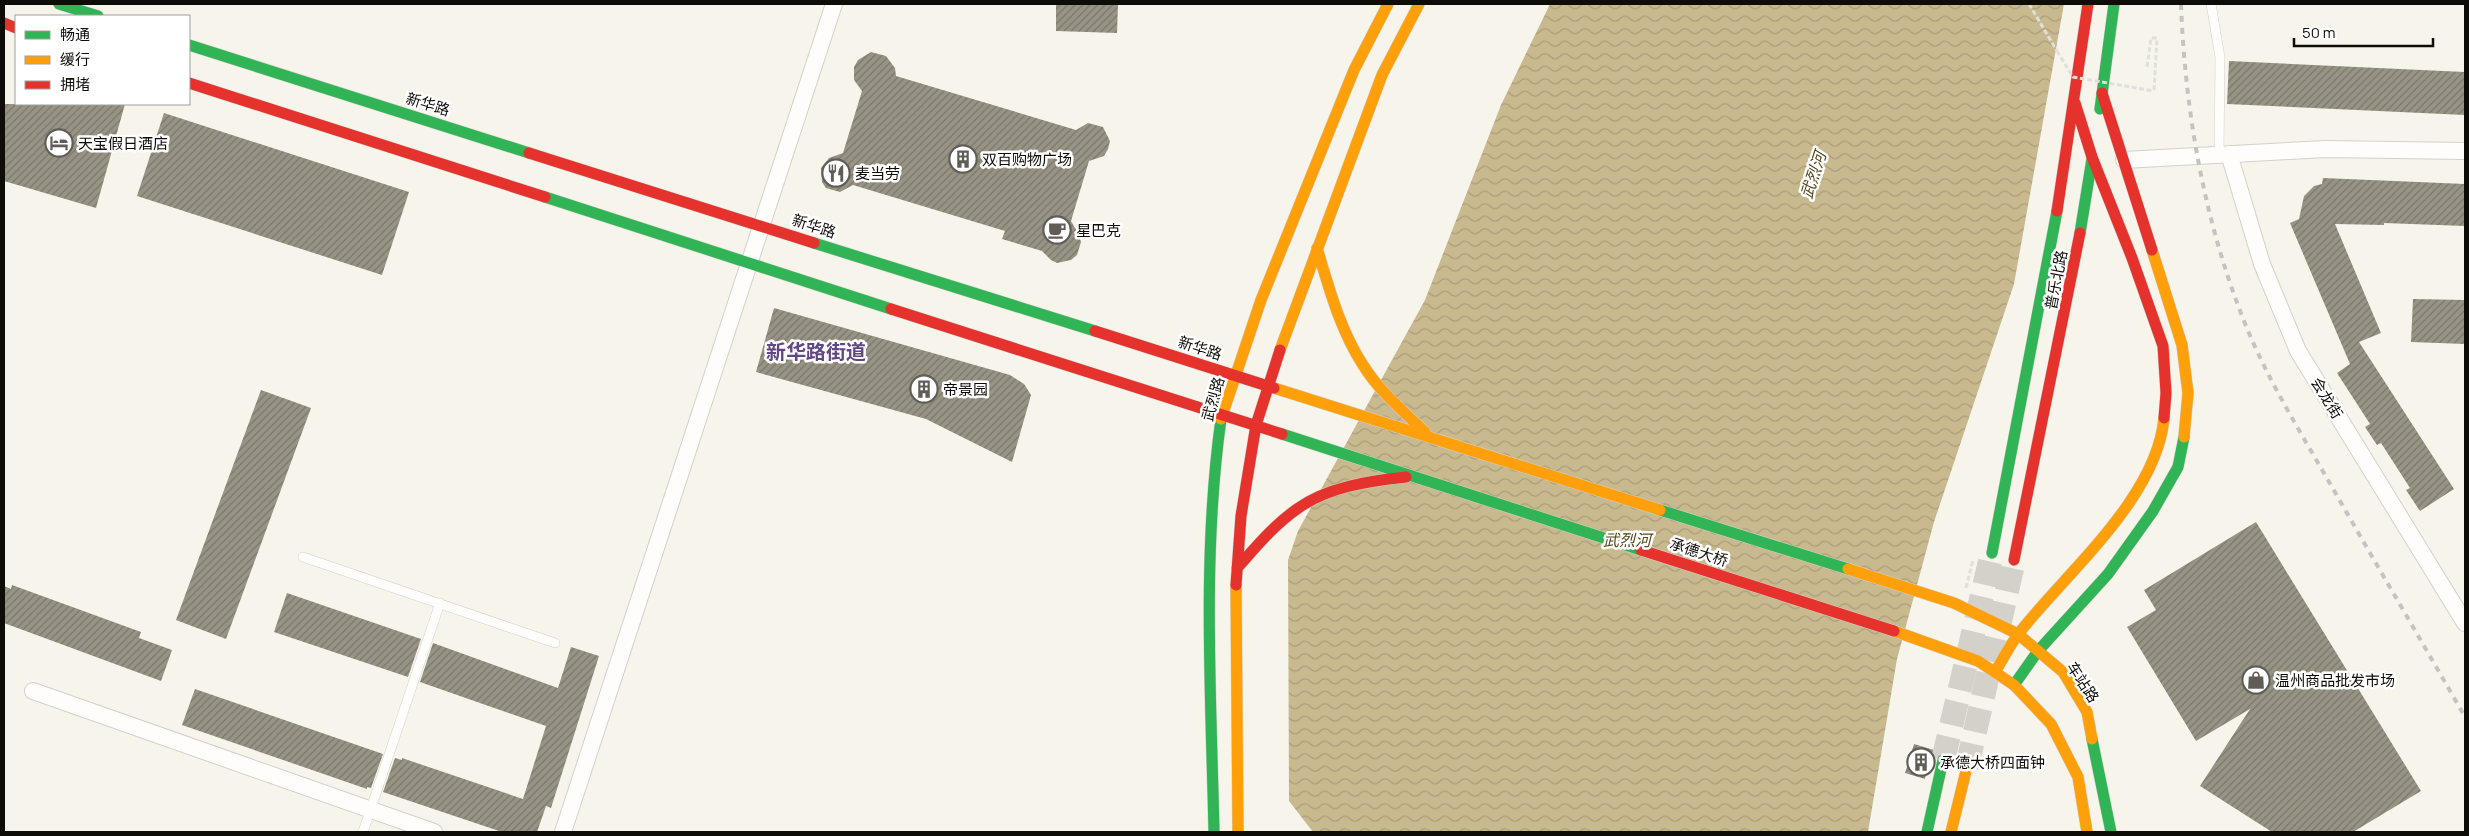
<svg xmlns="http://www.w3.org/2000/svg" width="2469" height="836" font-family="Manrope,'Noto Sans SC',sans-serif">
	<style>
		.water { fill: url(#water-waves) }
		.building { fill: url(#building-hatch) }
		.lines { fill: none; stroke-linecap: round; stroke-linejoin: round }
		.secondary-tunnel { stroke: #d4d1ca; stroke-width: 24; stroke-dasharray: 24 12; stroke-linecap: butt }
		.lane-casing { stroke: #d3d1ca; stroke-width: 10 }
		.street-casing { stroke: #d3d1ca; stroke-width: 18 }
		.fast-casing { stroke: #d3d1ca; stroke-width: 12 }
		.slow-casing { stroke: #d3d1ca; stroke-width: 12 }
		.jam-casing { stroke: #d3d1ca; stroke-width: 12 }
		.path { stroke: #dfdfdc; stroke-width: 3; stroke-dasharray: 5 2.5; stroke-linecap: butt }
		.lane { stroke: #fefdfc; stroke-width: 9 }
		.street { stroke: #fefdfc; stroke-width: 16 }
		.fast { stroke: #30b455; stroke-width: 11 }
		.slow { stroke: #ff9f0a; stroke-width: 11 }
		.jam { stroke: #e5322d; stroke-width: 11 }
		.rail { stroke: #c4c3c1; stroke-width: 4; stroke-dasharray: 6 6; stroke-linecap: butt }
		.path-bridge { stroke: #dfdfdc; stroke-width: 3; stroke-dasharray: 5 2.5; stroke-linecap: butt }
		.labels { text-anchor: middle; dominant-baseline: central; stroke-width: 5; stroke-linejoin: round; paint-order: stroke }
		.street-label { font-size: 15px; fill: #0e0c07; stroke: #fff }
		.poi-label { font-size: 15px; fill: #0e0c07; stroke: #fff; text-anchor: start }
		.water-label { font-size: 16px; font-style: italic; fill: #55461a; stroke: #fff }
		.district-label { font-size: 20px; font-weight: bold; fill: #614885; stroke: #fff }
	</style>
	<defs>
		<pattern id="water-waves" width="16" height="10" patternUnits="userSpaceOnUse" patternTransform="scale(1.25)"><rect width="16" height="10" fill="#c8b98f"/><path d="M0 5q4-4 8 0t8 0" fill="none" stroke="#ab9e7a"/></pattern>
		<pattern id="building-hatch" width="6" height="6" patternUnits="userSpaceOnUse" patternTransform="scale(1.25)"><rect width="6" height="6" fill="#989485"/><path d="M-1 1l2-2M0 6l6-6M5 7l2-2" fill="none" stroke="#7a776b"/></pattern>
	</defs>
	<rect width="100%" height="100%" fill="#f7f4ec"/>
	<path class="water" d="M1550,4H2064L2014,284L1934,522L1897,659L1868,832H1313L1289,801L1288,560L1298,531L1425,300L1501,105Z"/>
	<path class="building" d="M1056,4H1118L1117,33L1056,31Z
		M871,52L886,56L895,68L896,76L1076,130L1088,123L1103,127L1110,141L1108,149L1104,156L1089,161L1071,221L1079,235L1081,242L1077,255L1071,260L1057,263L1051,260L1042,251L1002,239L1005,231L853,185L840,192L826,188L822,182L821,168L829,158L843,153L862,91L854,80V67L858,60Z
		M2229,61L2465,72V115L2227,104Z
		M4,104H125L96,208L4,181Z
		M164,113L409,192L382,275L137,196Z
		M2323,178L2465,184V226L2384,223V225L2335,224L2381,333L2359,342L2454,489L2420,511L2406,490L2410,488L2381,443L2377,445L2365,427L2370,424L2337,373L2350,364L2290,223L2299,219L2304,196L2314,186L2322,184Z
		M2413,299L2465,300V344L2411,342Z
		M774,308L1010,375L1024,384L1031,395L1012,462L926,419L756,372Z
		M261,390L311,408L226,639L176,620Z
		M2256,522L2421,791L2353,832H2272L2200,786L2250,709L2196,741L2127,627L2156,610L2144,590Z
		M12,585L141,632L139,638L172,650L161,681L4,623V586L11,589Z
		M287,593L421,639L408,677L274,632Z
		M433,643L558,688L571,647L599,656L551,808L546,806L537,832H502L383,792L395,758L402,760V758L523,799L546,726L420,682Z
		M195,689L383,754L371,788L367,787V789L182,725Z
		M1914,744L1934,750L1930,757L1925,779L1905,773Z"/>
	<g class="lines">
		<path class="secondary-tunnel" d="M1943,760L1992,553
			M1967,767L2014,560"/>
		<g class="lane-casing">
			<path id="lane" d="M2211,4L2220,57L2219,155
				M303,557L555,643
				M363,832L440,603"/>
		</g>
		<g class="street-casing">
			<path id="street" d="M2229,154L2262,264L2298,351L2465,623
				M2124,160L2325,149L2465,151
				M33,691L434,832
				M563,832L834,4"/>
		</g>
		<g class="fast-casing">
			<path id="fast" d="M59,4L98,16
				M189,45L529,153
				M2100,109L2114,4
				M545,197L891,309
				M2080,233L2092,159
				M814,243L1095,331
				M1282,434L1641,550
				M1660,510L1848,569
				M1992,553L2057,211
				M2014,685L2038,651L2108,574L2153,511L2178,467L2184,437
				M2092,739L2111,832
				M1214,832C1211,695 1202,555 1221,419
				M1927,832L1943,760"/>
		</g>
		<g class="slow-casing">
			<path id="slow" d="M1317,248C1329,288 1340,330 1363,365C1379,391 1403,411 1425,432
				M2152,250L2182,345L2188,393L2184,437
				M1280,350L1382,75L1419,4
				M1274,388L1660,510
				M1221,419L1261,300L1354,70L1388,4
				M1848,569L1954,603L2018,634L2063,672L2087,712L2092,739
				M1236,585L1238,832
				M1894,631L1978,661L2014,685L2051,724L2078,777L2087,832
				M1995,672C2003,659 2010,645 2019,633C2066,573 2157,498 2164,418
				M1951,832L1967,767"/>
		</g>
		<g class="jam-casing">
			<path id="jam" d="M4,23L16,28
				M189,83L545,197
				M2102,93L2152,250
				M2075,103L2092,157L2132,258L2163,346L2166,393L2164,418
				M529,153L814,243
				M2057,211L2088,4
				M891,309L1282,434
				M1095,331L1274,388
				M1641,550L1894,631
				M2014,560L2080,233
				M1237,568C1256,547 1274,525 1297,509C1327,487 1369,481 1406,477
				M1236,585L1241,516L1256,425L1280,350"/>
		</g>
		<path class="path" d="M2029,4L2057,51
			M2147,67L2151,38H2157L2154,91
			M1966,588L1973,560"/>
		<use href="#lane" class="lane"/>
		<use href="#street" class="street"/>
		<use href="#fast" class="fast"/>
		<use href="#slow" class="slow"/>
		<use href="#jam" class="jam"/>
		<path class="rail" d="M2181,4C2185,111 2204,220 2244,321C2267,379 2301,433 2332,487C2376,564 2421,640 2465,717"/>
		<path class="path-bridge" d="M2057,51L2073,77L2154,91"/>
	</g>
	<defs>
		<g id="hotel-ring" transform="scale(1.4375)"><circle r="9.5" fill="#fff" stroke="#605d57" stroke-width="1.5"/><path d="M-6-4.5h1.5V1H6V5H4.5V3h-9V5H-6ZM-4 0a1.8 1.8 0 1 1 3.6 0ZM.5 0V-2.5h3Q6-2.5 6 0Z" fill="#605d57"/></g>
		<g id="building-ring" transform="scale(1.4375)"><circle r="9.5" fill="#fff" stroke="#605d57" stroke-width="1.5"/><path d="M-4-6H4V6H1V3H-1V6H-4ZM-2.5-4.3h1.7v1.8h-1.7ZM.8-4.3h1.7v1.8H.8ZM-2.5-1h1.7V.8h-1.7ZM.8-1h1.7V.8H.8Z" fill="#605d57"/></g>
		<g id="restaurant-ring" transform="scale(1.4375)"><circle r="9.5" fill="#fff" stroke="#605d57" stroke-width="1.5"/><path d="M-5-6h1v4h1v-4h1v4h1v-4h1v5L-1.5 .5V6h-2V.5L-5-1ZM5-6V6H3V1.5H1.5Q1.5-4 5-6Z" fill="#605d57"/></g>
		<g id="cafe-ring" transform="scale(1.4375)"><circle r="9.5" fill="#fff" stroke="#605d57" stroke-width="1.5"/><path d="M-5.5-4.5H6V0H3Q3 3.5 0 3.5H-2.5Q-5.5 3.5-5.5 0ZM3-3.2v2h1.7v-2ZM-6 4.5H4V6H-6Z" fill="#605d57"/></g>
		<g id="shop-ring" transform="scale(1.4375)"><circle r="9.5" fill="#fff" stroke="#605d57" stroke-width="1.5"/><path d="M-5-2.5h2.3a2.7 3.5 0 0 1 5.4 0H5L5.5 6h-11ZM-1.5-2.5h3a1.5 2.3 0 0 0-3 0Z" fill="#605d57"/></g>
	</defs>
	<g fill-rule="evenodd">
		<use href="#hotel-ring" x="59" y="143"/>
		<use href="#building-ring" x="963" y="159"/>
		<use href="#restaurant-ring" x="836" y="173"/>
		<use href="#cafe-ring" x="1057" y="230"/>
		<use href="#building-ring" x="924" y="389"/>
		<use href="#shop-ring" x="2256" y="680"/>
		<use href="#building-ring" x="1921" y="762"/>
	</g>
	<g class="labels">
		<g class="street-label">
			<text transform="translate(428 104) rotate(17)">新华路</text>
			<text transform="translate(814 226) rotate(18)">新华路</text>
			<text transform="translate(2056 280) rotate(-79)">普乐北路</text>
			<text transform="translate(1200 348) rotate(18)">新华路</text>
			<text transform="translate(2327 398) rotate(58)">会龙街</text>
			<text transform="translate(1213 399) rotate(-74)">武烈路</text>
			<text transform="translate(1699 552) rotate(18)">承德大桥</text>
			<text transform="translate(2083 682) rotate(57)">车站路</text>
		</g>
		<g class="poi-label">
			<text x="78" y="143">天宝假日酒店</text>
			<text x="982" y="159">双百购物广场</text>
			<text x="855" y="173">麦当劳</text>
			<text x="1076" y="230">星巴克</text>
			<text x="943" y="389">帝景园</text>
			<text x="2275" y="680">温州商品批发市场</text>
			<text x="1940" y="762">承德大桥四面钟</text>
		</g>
		<g class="water-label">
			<text transform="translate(1813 175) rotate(-72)">武烈河</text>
			<text x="1627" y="540">武烈河</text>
		</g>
		<g class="district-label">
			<text x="816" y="351">新华路街道</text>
		</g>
	</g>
	<rect width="2469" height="836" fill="none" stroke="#0e0c07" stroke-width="10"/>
	<rect x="15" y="15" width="175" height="90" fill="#ffffff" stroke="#9f9e9c"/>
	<rect x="25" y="31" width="25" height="8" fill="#30b455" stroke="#9f9e9c"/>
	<text x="60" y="40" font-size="15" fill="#0e0c07">畅通</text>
	<rect x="25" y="56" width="25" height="8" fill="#ff9f0a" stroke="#9f9e9c"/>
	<text x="60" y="65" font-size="15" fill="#0e0c07">缓行</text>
	<rect x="25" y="81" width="25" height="8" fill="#e5322d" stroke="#9f9e9c"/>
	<text x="60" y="90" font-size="15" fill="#0e0c07">拥堵</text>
	<path d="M2294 38v8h139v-8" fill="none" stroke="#0e0c07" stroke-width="2.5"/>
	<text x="2302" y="38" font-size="15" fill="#0e0c07" stroke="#ffffff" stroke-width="4" paint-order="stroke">50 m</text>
</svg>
